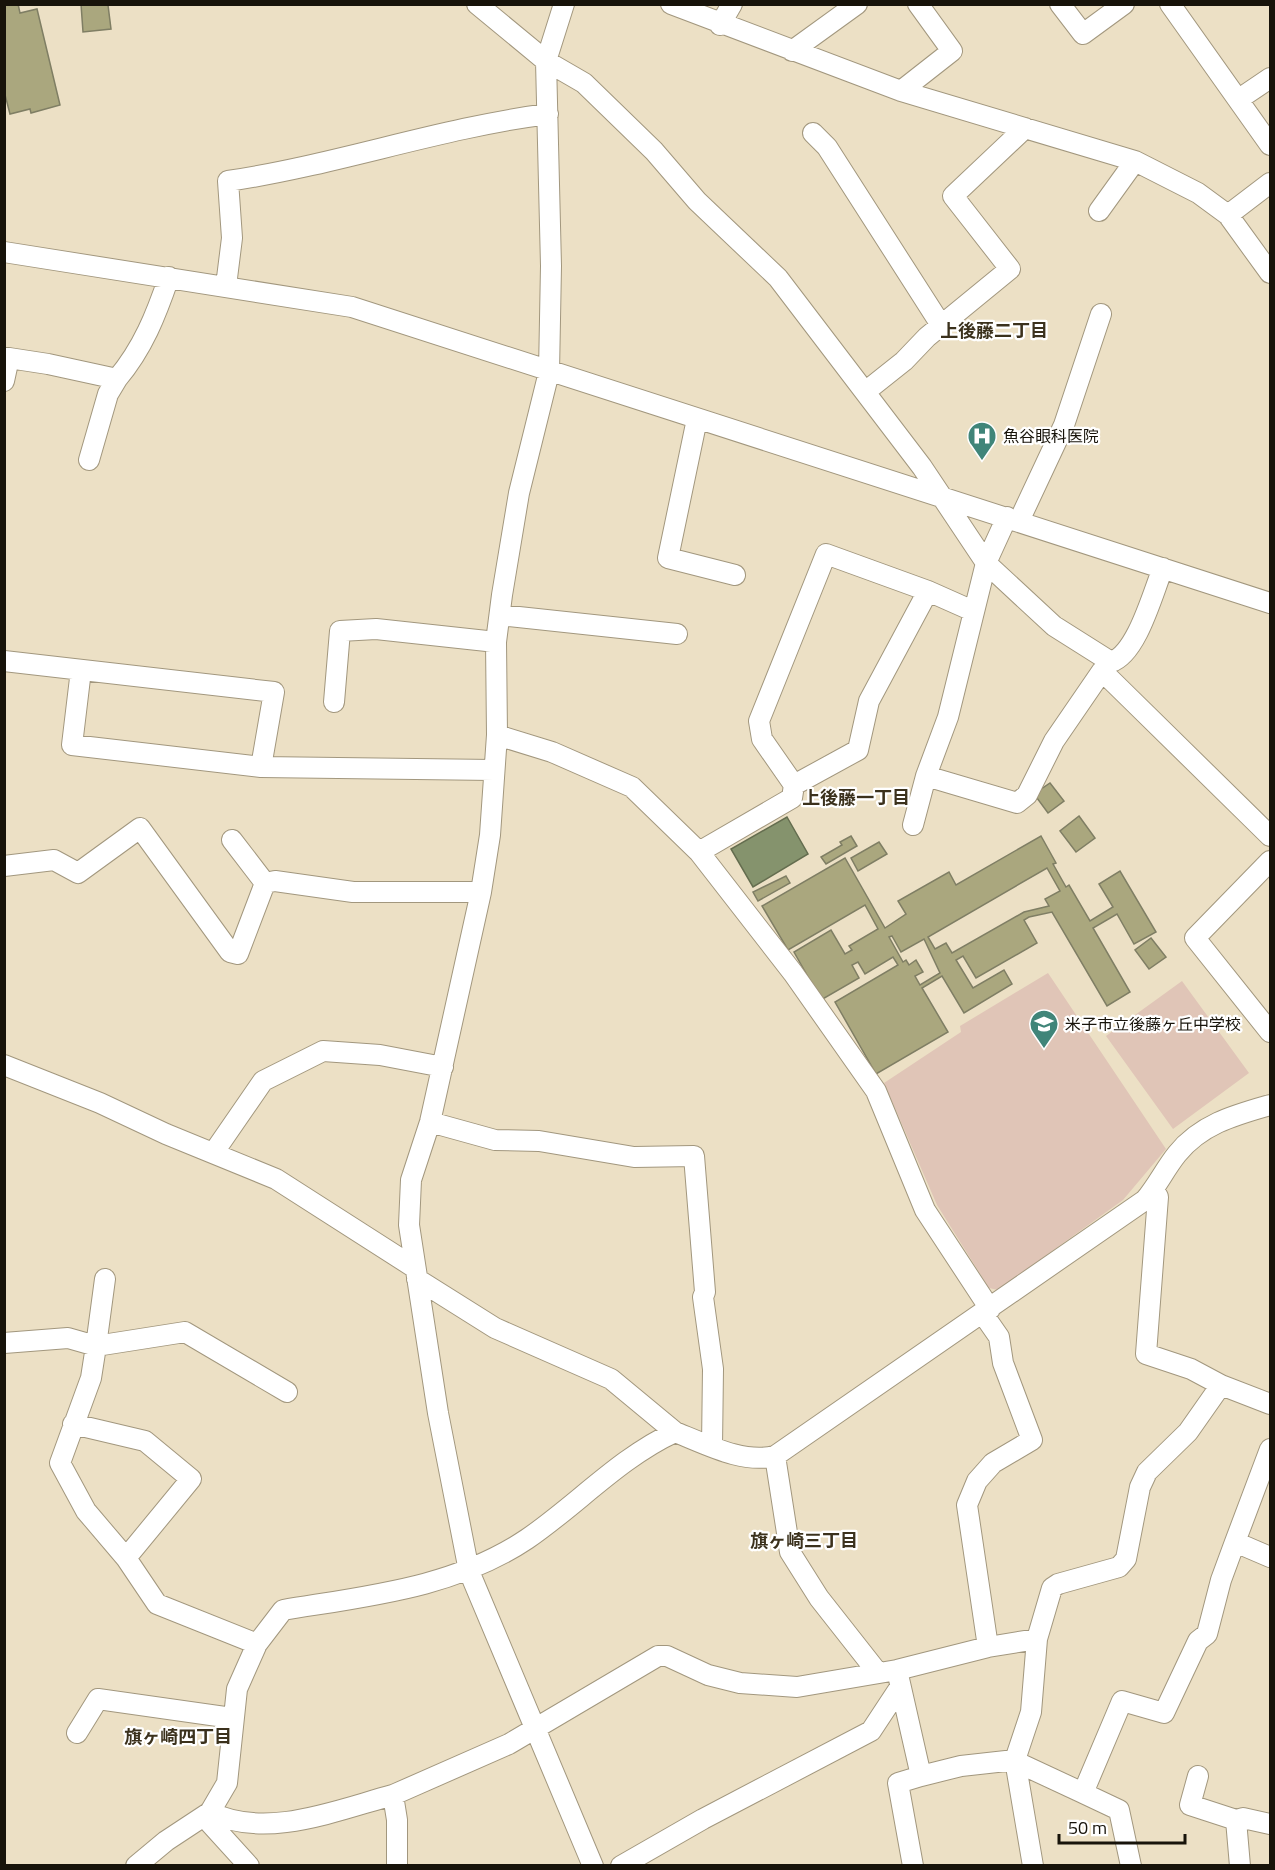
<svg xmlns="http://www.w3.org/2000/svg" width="1275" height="1870" font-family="'Titillium Web','Noto Sans JP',sans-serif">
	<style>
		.green { fill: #e0c5b7 }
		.water { fill: #85936d; stroke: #646d4f; stroke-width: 1.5 }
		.building { fill: #aaa77e; stroke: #7f7e64; stroke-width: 1.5; fill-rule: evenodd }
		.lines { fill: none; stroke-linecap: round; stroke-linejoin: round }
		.minor-casing { stroke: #a2977e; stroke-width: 22 }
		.minor { stroke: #fff; stroke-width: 20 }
		.labels { text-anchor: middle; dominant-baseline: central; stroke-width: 4.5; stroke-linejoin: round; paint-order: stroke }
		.poi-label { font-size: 16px; fill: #17130a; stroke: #fff; text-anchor: start }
		.neighbourhood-label { font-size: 18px; font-weight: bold; fill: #3b311c; stroke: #fff }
	</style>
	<rect width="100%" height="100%" fill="#ece0c5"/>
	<path class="green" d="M1048,973L1166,1149L1123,1200L998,1290L989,1288L937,1205L884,1083L961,1032L960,1026Z
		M1182,981L1249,1073L1173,1129L1106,1036Z"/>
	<path class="water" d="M787,817L808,854L753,887L731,849Z"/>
	<path class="building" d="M4,4H18L20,13L37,9L60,105L31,113L30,109L10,114L4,91Z
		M81,4H114L108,5L111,29L83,32Z
		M1050,783L1064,801L1048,813L1034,794Z
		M1079,816L1095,838L1076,852L1060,831Z
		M851,836L857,846L826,864L821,857L842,845L840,842Z
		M1041,836L1056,863L1053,864L1066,887L1069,885L1090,921L1113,907L1099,884L1120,871L1156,932L1134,944L1117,914L1093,928L1130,992L1107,1006L1052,912L1029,917L1024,920L1037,943L976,978L963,956L956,960L973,988L1004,970L1012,984L964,1013L942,976L922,988L948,1032L876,1074L835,1002L898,965L893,957L865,974L858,962L852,965L859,978L821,1000L794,952L831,930L845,954L852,950L849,946L878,929L865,905L788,950L762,906L845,858L885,928L906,914L898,901L949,872L956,885ZM1047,868L1060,891L1045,899L1049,906L1024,912L952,953L946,943L935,949L928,937ZM892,936L901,952L924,939L940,973L920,985L915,976L923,972L916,960L909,965L906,960L903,962L889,937Z
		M879,842L887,854L858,871L851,858Z
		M786,876L790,883L758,901L753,892Z
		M1151,938L1166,957L1149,969L1135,950Z"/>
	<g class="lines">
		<g class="minor-casing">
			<path id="minor" d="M477,4L546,61L584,83L654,151L697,201L778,278L922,467L986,563L1054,626L1111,662L1102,671L1270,836
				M564,4L546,61L551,266L549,372L519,493L502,595L496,642L497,735L490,835L481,892L430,1122L411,1180L409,1225L438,1413L469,1571L593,1866
				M671,4L901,91L1135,161L1198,193L1228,215L1270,273
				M1060,4L1083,34L1124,4
				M1170,4L1270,145
				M720,25L732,4
				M792,51L857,4
				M901,91L952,51L918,4
				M1239,99L1270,78
				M813,133L827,147L941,325
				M1099,211L1135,161
				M1228,215L1270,183
				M4,252L352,307L1270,603
				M226,286L232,238L228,181C336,165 440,128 548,114
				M4,358H9L4,381
				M9,358L48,364L117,379C143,348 156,315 169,277
				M865,392L904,361L927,337L1010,269L953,196L1025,128
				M697,419L668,558L735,575
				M89,460L108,394L117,379
				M1019,521L1064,425L1101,314
				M500,615L677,634
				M4,661L274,692L261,767
				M1111,662C1137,654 1153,592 1163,568
				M81,670L72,745L261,767L493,770
				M334,702L340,631L376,629L496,642
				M497,735L552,752L632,787L699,852L793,973L876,1091L925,1210L990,1309
				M926,776L1017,803L1027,795L1054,741L1102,671
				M794,785L762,739L759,721L826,554L928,591L973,611
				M913,825L926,776L948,717L986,563L1007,517
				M232,840L265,883L275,881L353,892H481
				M699,852L792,798L794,785L858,750L869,701L928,591
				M1270,861L1195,938L1270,1032
				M4,866L54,860L78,873L140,828L230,952L238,954L265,883
				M4,1065L100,1103L166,1134L276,1179L415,1268
				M430,1122L495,1140L539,1141L634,1157L694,1156L705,1292L703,1297L713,1369L712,1446
				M214,1152L263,1081L323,1051L380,1055L443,1067
				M1154,1190L1158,1197L1146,1354L1191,1369L1221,1385
				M105,1279L96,1346L185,1332L287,1392
				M417,1279L495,1328L611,1379L675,1432
				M983,1314L999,1337L1003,1363L1032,1440L993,1463L977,1481L967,1505L988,1647
				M4,1343L68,1338L96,1346L91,1378L60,1463L86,1511L126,1558L157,1604L257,1644
				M73,1424L145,1441L191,1479L126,1558
				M1270,1449L1235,1542L1270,1557
				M775,1456L790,1552L819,1598L878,1673
				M1037,1639L1052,1588L1058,1584L1119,1567L1126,1559L1140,1487L1147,1472L1188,1432L1221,1385L1270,1404
				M899,1679L921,1776L898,1783L913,1866
				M77,1733L98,1699L232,1718
				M1016,1767L1023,1765L1083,1793L1122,1701L1164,1713L1198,1641L1207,1634L1221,1580L1235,1542
				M921,1776L961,1766L1015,1760
				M1198,1776L1190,1805L1236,1820
				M1083,1793L1119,1810L1131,1866
				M136,1866L166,1841L210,1812L227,1783L237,1689L257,1644L283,1610C367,1596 454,1588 527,1539C577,1505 619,1458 675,1432C706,1444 742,1464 775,1456L1145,1200C1157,1186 1165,1169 1177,1154C1201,1124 1235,1115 1270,1105
				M249,1866L210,1823V1812C266,1840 337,1810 393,1795
				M397,1866V1820L393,1795L509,1744L658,1656H667L708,1675L740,1683L797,1687L897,1670L988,1647L1037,1639L1031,1712L1015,1760L1033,1866
				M621,1866L703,1819L871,1731L900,1687
				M1240,1866L1236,1820L1243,1818L1270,1824"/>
		</g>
		<use href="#minor" class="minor"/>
	</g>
	<defs>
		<g id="hospital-pin" transform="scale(1.5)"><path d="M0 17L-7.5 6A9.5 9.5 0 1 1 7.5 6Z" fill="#408579" stroke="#fff"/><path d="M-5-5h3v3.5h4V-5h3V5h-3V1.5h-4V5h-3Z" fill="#fff"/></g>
		<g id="school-pin" transform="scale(1.5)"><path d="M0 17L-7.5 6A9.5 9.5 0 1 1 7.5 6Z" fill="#408579" stroke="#fff"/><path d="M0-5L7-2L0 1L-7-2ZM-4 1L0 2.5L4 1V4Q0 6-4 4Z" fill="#fff"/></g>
	</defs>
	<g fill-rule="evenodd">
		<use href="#hospital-pin" x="982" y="436"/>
		<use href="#school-pin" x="1044" y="1024"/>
	</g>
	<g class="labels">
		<g class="poi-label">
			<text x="1003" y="436">魚谷眼科医院</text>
			<text x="1065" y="1024">米子市立後藤ヶ丘中学校</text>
		</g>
		<g class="neighbourhood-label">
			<text x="994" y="330">上後藤二丁目</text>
			<text x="856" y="797">上後藤一丁目</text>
			<text x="804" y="1540">旗ヶ崎三丁目</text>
			<text x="178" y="1736">旗ヶ崎四丁目</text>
		</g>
	</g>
	<rect width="1275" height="1870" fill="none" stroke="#17130a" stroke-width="12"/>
	<path d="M1059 1834v9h126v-9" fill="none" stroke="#17130a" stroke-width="3"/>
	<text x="1068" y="1834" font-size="18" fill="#17130a" stroke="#ffffff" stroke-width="4.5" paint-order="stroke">50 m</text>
</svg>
